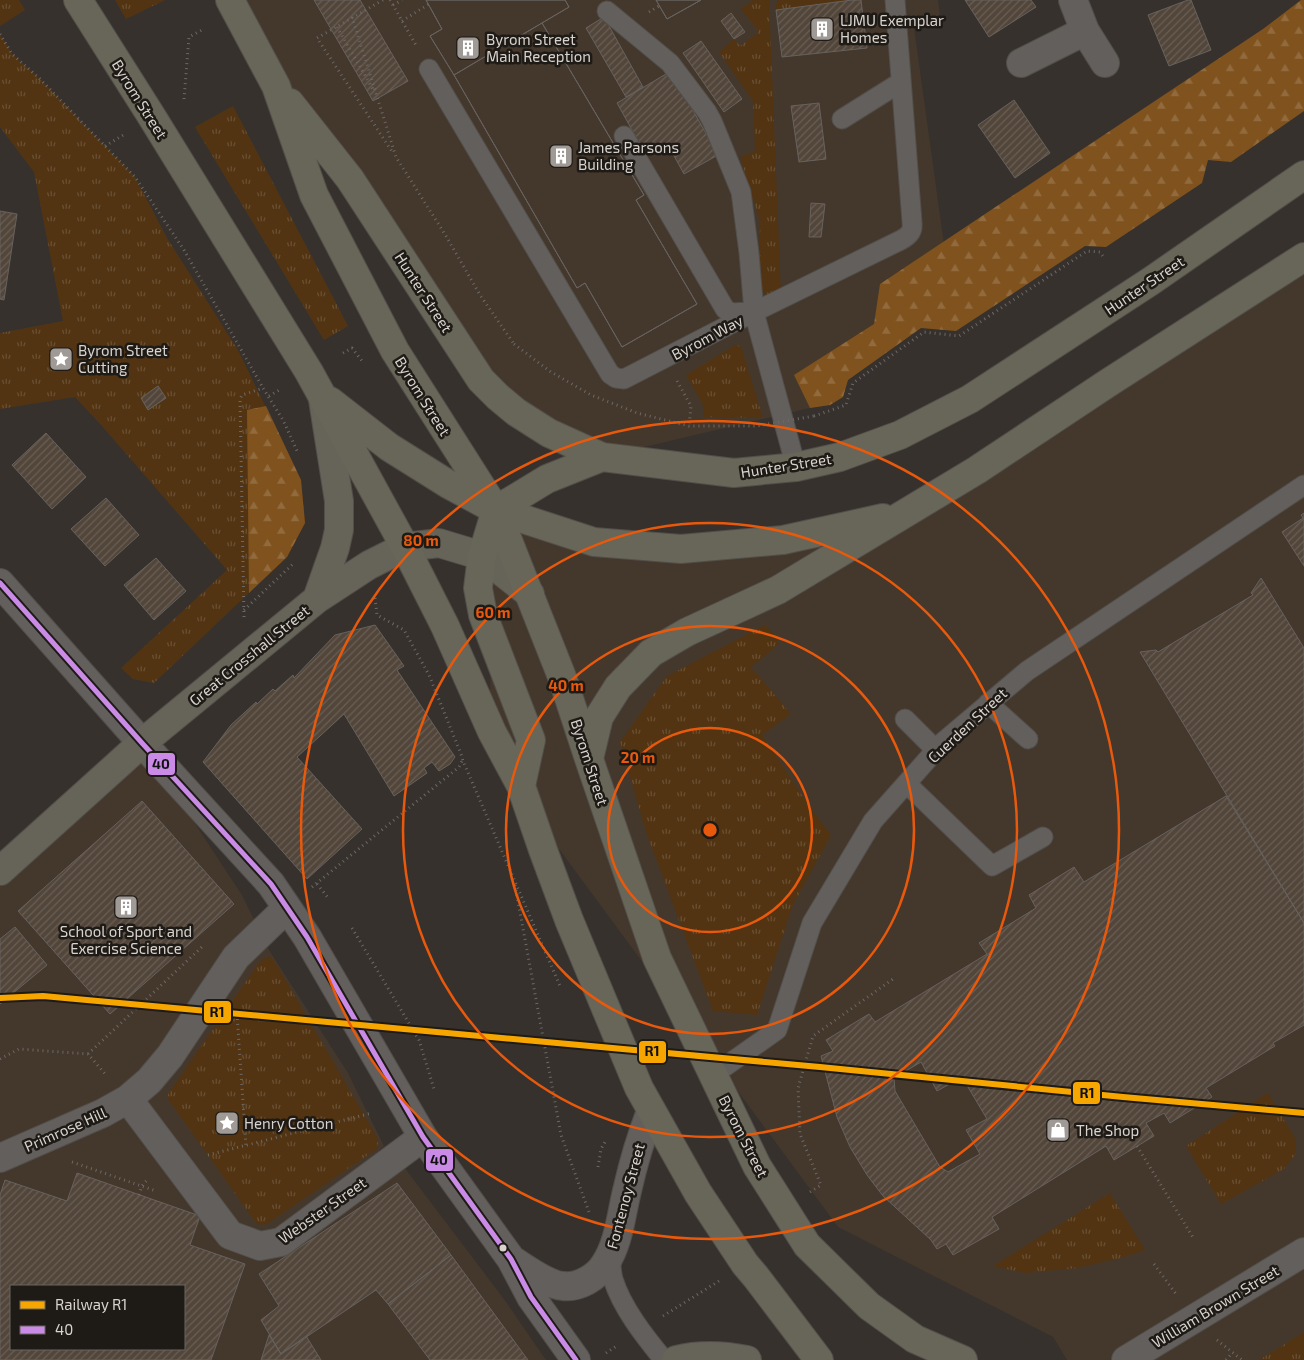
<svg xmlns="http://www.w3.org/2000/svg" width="1304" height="1360" font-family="'Exo 2',sans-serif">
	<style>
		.built { fill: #44372b; fill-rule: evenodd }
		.grass { fill: url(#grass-tufts) }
		.forest { fill: url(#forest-firs) }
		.building { fill: url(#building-hatch); stroke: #67625f; fill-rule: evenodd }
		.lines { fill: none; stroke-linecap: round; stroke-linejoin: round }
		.lane-casing { stroke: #524e4a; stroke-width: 21 }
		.street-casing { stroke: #524e4a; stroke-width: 30 }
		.primary-casing { stroke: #524e4a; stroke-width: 30 }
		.highway-casing { stroke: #524e4a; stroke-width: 30 }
		.path { stroke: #6c6967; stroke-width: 3; stroke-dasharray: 1 4; stroke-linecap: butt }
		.lane { stroke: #625f5c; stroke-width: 19 }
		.street { stroke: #625f5c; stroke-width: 28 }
		.primary { stroke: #666359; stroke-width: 28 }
		.highway { stroke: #686658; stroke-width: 28 }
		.path-bridge { stroke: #6c6967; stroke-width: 3; stroke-dasharray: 1 4; stroke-linecap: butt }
		.bus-1-casing { stroke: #1e1a16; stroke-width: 9 }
		.bus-1 { stroke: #ca8be6; stroke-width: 5 }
		.rail-1-casing { stroke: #1e1a16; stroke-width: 10 }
		.rail-1 { stroke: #f7a600; stroke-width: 6 }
		.ring { fill: none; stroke: #e8590c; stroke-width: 2.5 }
		.bus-dot { fill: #d9d3ce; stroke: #1e1a16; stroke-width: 2 }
		.labels { text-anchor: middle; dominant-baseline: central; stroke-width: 5; stroke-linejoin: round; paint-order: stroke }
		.poi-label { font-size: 15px; fill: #d9d3ce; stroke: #1e1a16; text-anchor: start }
		.street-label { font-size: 15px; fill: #d9d3ce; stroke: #1e1a16 }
		.centre { fill: #e8590c; stroke: #1e1a16; stroke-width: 2.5 }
		.ring-label { font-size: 15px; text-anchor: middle; font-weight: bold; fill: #e8590c; stroke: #1e1a16; stroke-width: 5; stroke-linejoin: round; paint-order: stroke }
		.line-badge { stroke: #1e1a16; stroke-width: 2 }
		.pale-badge-label { font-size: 14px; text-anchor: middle; font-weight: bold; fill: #111 }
	</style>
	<defs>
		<pattern id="grass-tufts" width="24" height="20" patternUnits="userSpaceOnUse" patternTransform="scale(1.25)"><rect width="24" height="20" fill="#523412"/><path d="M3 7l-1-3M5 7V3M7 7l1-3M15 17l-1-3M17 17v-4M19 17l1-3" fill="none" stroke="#6a5033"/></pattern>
		<pattern id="forest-firs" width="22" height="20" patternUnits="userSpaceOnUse" patternTransform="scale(1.25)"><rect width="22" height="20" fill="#80521d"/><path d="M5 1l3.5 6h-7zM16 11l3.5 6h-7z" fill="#916a3d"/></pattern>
		<pattern id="building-hatch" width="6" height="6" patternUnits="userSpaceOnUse" patternTransform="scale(1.25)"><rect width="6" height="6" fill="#52453a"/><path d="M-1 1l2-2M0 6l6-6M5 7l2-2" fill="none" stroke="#6a5f55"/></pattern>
	</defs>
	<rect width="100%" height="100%" fill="#36312d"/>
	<path class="built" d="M230,0H938L941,22L914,27L956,331L921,328L848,380L843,397L830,405L810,408L602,457L481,380Z
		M1304,258V1360H1067L1053,1337L838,1227L488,753L496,510L681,549L906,512Z
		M142,743L242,895L269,950L348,1073L384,1146L300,1228L401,1163L504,1299L546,1360H0V871ZM11,1286H184V1349H11Z"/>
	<path class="grass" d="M0,0H19L25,10L0,26Z
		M115,0H165L126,19Z
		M753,0H769L781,296L776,297L766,295L759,286L760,221L740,157L755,151L753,101L719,52L734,39L740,46L759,32L741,9Z
		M778,0H852L776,10V5Z
		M0,34L12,54L39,78L135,177L167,238L238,350L301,480L305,523L287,557L154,683L133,679L121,668L227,570L102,426L75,397L0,409V333L63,321L34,172L0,127Z
		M233,106L348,326L324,340L195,127Z
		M735,345L741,346L763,418L704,417L703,405L686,375Z
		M765,625L776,636L779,644L751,667L791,714L762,735L810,807L831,835L792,907L757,1015L713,1011L646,832L620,742L667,676Z
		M272,957L378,1139V1148L267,1224L261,1225L256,1223L168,1099V1094L258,964L265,958Z
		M1268,1093L1296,1140V1154L1284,1169L1221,1204L1186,1146Z
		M1110,1193L1145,1250L1121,1258L1077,1268L1025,1273L993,1266Z
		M1304,1332V1360H1259Z"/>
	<path class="forest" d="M1301,0H1304V111L1231,162L1208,160L1202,183L1106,247L1085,246L956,331L921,328L848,380L843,397L830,405L810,408L794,375L874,324L880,284L1263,29Z
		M266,406L301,480L305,523L287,557L249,593L247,410Z"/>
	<path class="building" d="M314,0H360L408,81L373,101Z
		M426,0H565L569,7L454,75L430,36L442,29Z
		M426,0H565L569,7L542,23L644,195L636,200L697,304L622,347L585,283L577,288L454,75L430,36L442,29Z
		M656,0H701L667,19Z
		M656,0H701L667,19Z
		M852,0H861L867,48L782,57L776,10Z
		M965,0H1031L1036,7L989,37Z
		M1188,0H1191L1211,50L1169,66L1148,15Z
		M731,13L745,32L734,39L721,21Z
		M604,17L643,87L626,97L586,28Z
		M542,23L644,195L636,200L697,304L622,347L585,283L577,288L454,75Z
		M701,41L742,99L724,112L683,53Z
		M671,71L718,155L684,174L667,143L646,155L617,103Z
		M1014,100L1050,153L1015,178L978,125Z
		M819,103L826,159L799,162L791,106Z
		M811,203L825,204L821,237H809Z
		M0,211L17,214L4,300L0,299Z
		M158,386L166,398L148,410L141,398Z
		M46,433L86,477L52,509L12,465Z
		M106,498L139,535L105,566L71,529Z
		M1304,513V566L1282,532L1303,518L1301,515Z
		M156,558L186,591L154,620L124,585Z
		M1261,578L1304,648V923L1140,652L1156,650L1158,652L1253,595L1251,593Z
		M375,625L404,666L397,670L455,757L450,764L439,771L432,762L424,768L427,773L394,796L344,714L297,757L362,829L307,879L203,762L231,725L256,702L257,704L273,689L275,691L293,675L294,678L335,635Z
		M1226,796L1304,923V1025L1273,1043L1275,1046L1206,1088L1212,1097L1170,1123L1164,1113L1146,1123L1154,1136L1114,1160L1106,1146L992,1217L999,1229L953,1255L946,1244L937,1249L931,1240L883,1196L867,1175L850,1147L837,1117L821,1056L833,1051L826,1040L869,1014L875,1022L987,954L979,943L1036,908L1029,895L1074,867L1084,882ZM921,1062L937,1091L962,1077L987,1119L966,1130L980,1154L948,1172L940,1167L895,1091L894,1078Z
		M142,801L234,904L110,1014L18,911Z
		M15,927L47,965L0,1004V939Z
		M77,1173L200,1216L190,1245L245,1264L211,1360H0V1195L5,1180L67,1201ZM11,1286H184V1349H11Z
		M397,1183L451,1255L388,1304L376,1290L281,1354L261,1320L279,1306L259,1274Z
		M451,1255L528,1360H430L388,1304Z
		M269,1335L281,1354L306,1336L321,1360H261Z"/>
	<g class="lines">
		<g class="lane-casing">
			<path id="lane" d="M607,11L670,63L707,112L712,121L741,192L749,253L754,312L796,467
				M429,69L610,374L616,378L624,379L754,312L901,240C910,235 913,231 912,222L895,0
				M842,119L901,82
				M624,136L725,309L731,313L750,312
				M988,703L1028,739
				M905,719L936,750
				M907,784L992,866L1043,837
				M713,1075L777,1030L812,923L873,821L943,742L1027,671L1304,485
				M610,1256C611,1263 611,1272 613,1279C622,1308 645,1337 664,1360"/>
		</g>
		<g class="street-casing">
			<path id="street" d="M1073,0L1085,31L1105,63
				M1021,63L1085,31
				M0,583L142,743L271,884L307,937L423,1137L511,1259L531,1297L576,1360
				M128,1099L230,1235L260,1246L281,1242L423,1137
				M0,1158L103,1113L128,1099L149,1081L170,1056L236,957L287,908
				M512,1260C525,1268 547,1285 563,1286C579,1288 597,1277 605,1264C619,1243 621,1215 627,1191C633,1164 641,1137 651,1111
				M1126,1360L1304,1252"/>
		</g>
		<g class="primary-casing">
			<path id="primary" d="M317,599L335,548L339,530V501L323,400
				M0,871L142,743L317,599L369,565L405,547L439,543L482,556L530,594
				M676,1360C700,1354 723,1355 747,1360"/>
		</g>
		<g class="highway-casing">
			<path id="highway" d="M78,0L152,117L309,372L405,547L445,626L492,732L521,786L543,850L569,920L639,1088L698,1193L745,1264L756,1277L819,1360
				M230,0L276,86L314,195L395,351L496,510L562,677L589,759L657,958L757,1166L807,1245L869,1306L915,1339L963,1360
				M290,103L350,179L481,380L498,397L516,412L549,433L602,457L734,473L796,467L840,457L900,435L970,399L1151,281L1304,175
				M330,401L389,447L448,484L496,510L594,542L681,549L783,540L883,518
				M589,759L599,717L618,687L651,653L687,632L778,590L977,470L1108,383L1304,257
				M521,786L531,740L483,615L478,588L482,556L496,510L547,479L602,457"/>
		</g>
		<path class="path" d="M383,0L317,38L393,153
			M390,0L417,47
			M393,5L402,0
			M649,12L659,6
			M352,17L396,157L446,236L480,295L514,344
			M402,21L429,4
			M337,27L374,91
			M0,34L12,54L39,78L135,177L184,250L263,388
			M184,99L189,37L202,30
			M105,146L125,134
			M343,353L352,348L362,361
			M677,381L691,406L689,426
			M269,396L281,389
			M814,416L846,405L853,383L924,332L959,336L1087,251L1100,252L1105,259
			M375,598L377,615L404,630L429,675L461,754L463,761L560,986
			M244,610L294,563
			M244,617L240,399L242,395L263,388L283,420L298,453
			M317,884L329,899
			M515,885L561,1135L589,1212
			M312,887L459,767L462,761
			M352,928L419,1040L434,1089
			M237,1014L246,1146
			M88,1054L204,945
			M0,1059L19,1049L88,1054L106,1075
			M1137,1146L1194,1239
			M208,1155L372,1113
			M72,1162L156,1191
			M598,1167L601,1149L605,1142
			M810,1192L821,1185L800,1134L798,1088L813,1036L893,979
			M139,1195L142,1186L148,1179
			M1154,1264L1176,1294
			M663,1316L719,1281
			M1217,1340L1242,1360
			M606,1353L618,1345
			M1226,1360L1232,1353"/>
		<use href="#lane" class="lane"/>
		<use href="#street" class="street"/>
		<use href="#primary" class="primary"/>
		<use href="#highway" class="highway"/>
		<path class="path-bridge" d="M514,344L551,372L591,395L637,413L689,426H757L814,416"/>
		<g class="bus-1-casing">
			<path id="bus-1" d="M0,583L142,743L271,884L307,937L423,1137L511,1259L531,1297L576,1360"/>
		</g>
		<use href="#bus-1" class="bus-1"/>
		<g class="rail-1-casing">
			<path id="rail-1" d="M0,998L43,996L820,1067L1123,1097L1304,1113"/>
		</g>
		<use href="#rail-1" class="rail-1"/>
	</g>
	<g class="ring">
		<circle cx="710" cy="830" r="102"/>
		<circle cx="710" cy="830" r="204"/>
		<circle cx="710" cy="830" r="307"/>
		<circle cx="710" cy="830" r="409"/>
	</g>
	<defs>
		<g id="building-square" transform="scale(1.25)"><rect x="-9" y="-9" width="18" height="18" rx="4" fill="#a09a96" stroke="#1e1a16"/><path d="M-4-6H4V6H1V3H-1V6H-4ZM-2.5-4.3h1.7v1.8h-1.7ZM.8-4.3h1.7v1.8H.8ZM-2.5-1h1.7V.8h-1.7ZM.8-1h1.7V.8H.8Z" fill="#fff"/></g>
		<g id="sight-square" transform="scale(1.25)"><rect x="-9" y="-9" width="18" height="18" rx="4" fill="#a09a96" stroke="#1e1a16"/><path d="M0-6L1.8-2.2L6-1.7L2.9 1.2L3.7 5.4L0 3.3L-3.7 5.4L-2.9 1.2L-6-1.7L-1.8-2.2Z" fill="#fff"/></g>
		<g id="shop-square" transform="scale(1.25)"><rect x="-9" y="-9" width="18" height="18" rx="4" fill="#a09a96" stroke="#1e1a16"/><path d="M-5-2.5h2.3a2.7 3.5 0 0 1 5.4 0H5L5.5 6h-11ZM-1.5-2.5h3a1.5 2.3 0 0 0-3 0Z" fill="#fff"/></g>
	</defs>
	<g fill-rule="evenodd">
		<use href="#building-square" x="822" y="29"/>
		<use href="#building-square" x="468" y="48"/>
		<use href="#building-square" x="561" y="156"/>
		<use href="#sight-square" x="61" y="359"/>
		<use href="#building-square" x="126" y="907"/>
		<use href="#sight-square" x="227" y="1123"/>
		<use href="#shop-square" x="1058" y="1130"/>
	</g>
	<circle class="bus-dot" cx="503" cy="1248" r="4.5"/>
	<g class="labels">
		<g class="poi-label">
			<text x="840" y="20">LJMU Exemplar<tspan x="840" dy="17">Homes</tspan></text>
			<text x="486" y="39">Byrom Street<tspan x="486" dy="17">Main Reception</tspan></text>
			<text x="578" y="147">James Parsons<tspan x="578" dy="17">Building</tspan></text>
			<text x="78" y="350">Byrom Street<tspan x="78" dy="17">Cutting</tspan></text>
			<text x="126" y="931" text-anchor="middle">School of Sport and<tspan x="126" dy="17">Exercise Science</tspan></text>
			<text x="244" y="1123">Henry Cotton</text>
			<text x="1076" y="1130">The Shop</text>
		</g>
		<g class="street-label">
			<text transform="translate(140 99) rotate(58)">Byrom Street</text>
			<text transform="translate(1144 285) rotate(-34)">Hunter Street</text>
			<text transform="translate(424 292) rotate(57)">Hunter Street</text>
			<text transform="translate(707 337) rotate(-28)">Byrom Way</text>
			<text transform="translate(423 396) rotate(58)">Byrom Street</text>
			<text transform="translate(786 465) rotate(-9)">Hunter Street</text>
			<text transform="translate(249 655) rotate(-39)">Great Crosshall Street</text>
			<text transform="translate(967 725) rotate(-43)">Cuerden Street</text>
			<text transform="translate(590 762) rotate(72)">Byrom Street</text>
			<text transform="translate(65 1129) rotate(-24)">Primrose Hill</text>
			<text transform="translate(744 1136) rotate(63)">Byrom Street</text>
			<text transform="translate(625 1196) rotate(-75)">Fontenoy Street</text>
			<text transform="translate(322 1210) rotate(-35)">Webster Street</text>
			<text transform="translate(1215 1306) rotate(-31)">William Brown Street</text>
		</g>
	</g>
	<circle cx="710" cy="830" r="8" class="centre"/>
	<g class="ring-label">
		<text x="421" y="546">80 m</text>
		<text x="493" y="618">60 m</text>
		<text x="566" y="691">40 m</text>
		<text x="638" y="763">20 m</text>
	</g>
	<g class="line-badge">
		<rect x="147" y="752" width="29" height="24" rx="5" fill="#ca8be6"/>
		<rect x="203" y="1000" width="29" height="24" rx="5" fill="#f7a600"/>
		<rect x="638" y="1040" width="29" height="24" rx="5" fill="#f7a600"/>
		<rect x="1072" y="1081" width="29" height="24" rx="5" fill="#f7a600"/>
		<rect x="425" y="1148" width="29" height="24" rx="5" fill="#ca8be6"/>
	</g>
	<g class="pale-badge-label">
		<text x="161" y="769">40</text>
		<text x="217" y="1017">R1</text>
		<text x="652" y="1056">R1</text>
		<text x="1087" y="1098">R1</text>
		<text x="439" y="1165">40</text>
	</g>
	<rect x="10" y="1285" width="175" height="65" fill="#1e1a16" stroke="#696460"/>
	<rect x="20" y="1301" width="25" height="8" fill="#f7a600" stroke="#696460"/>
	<text x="55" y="1310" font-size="15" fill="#d9d3ce">Railway R1</text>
	<rect x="20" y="1326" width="25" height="8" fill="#ca8be6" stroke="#696460"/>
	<text x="55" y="1335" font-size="15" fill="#d9d3ce">40</text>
</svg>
